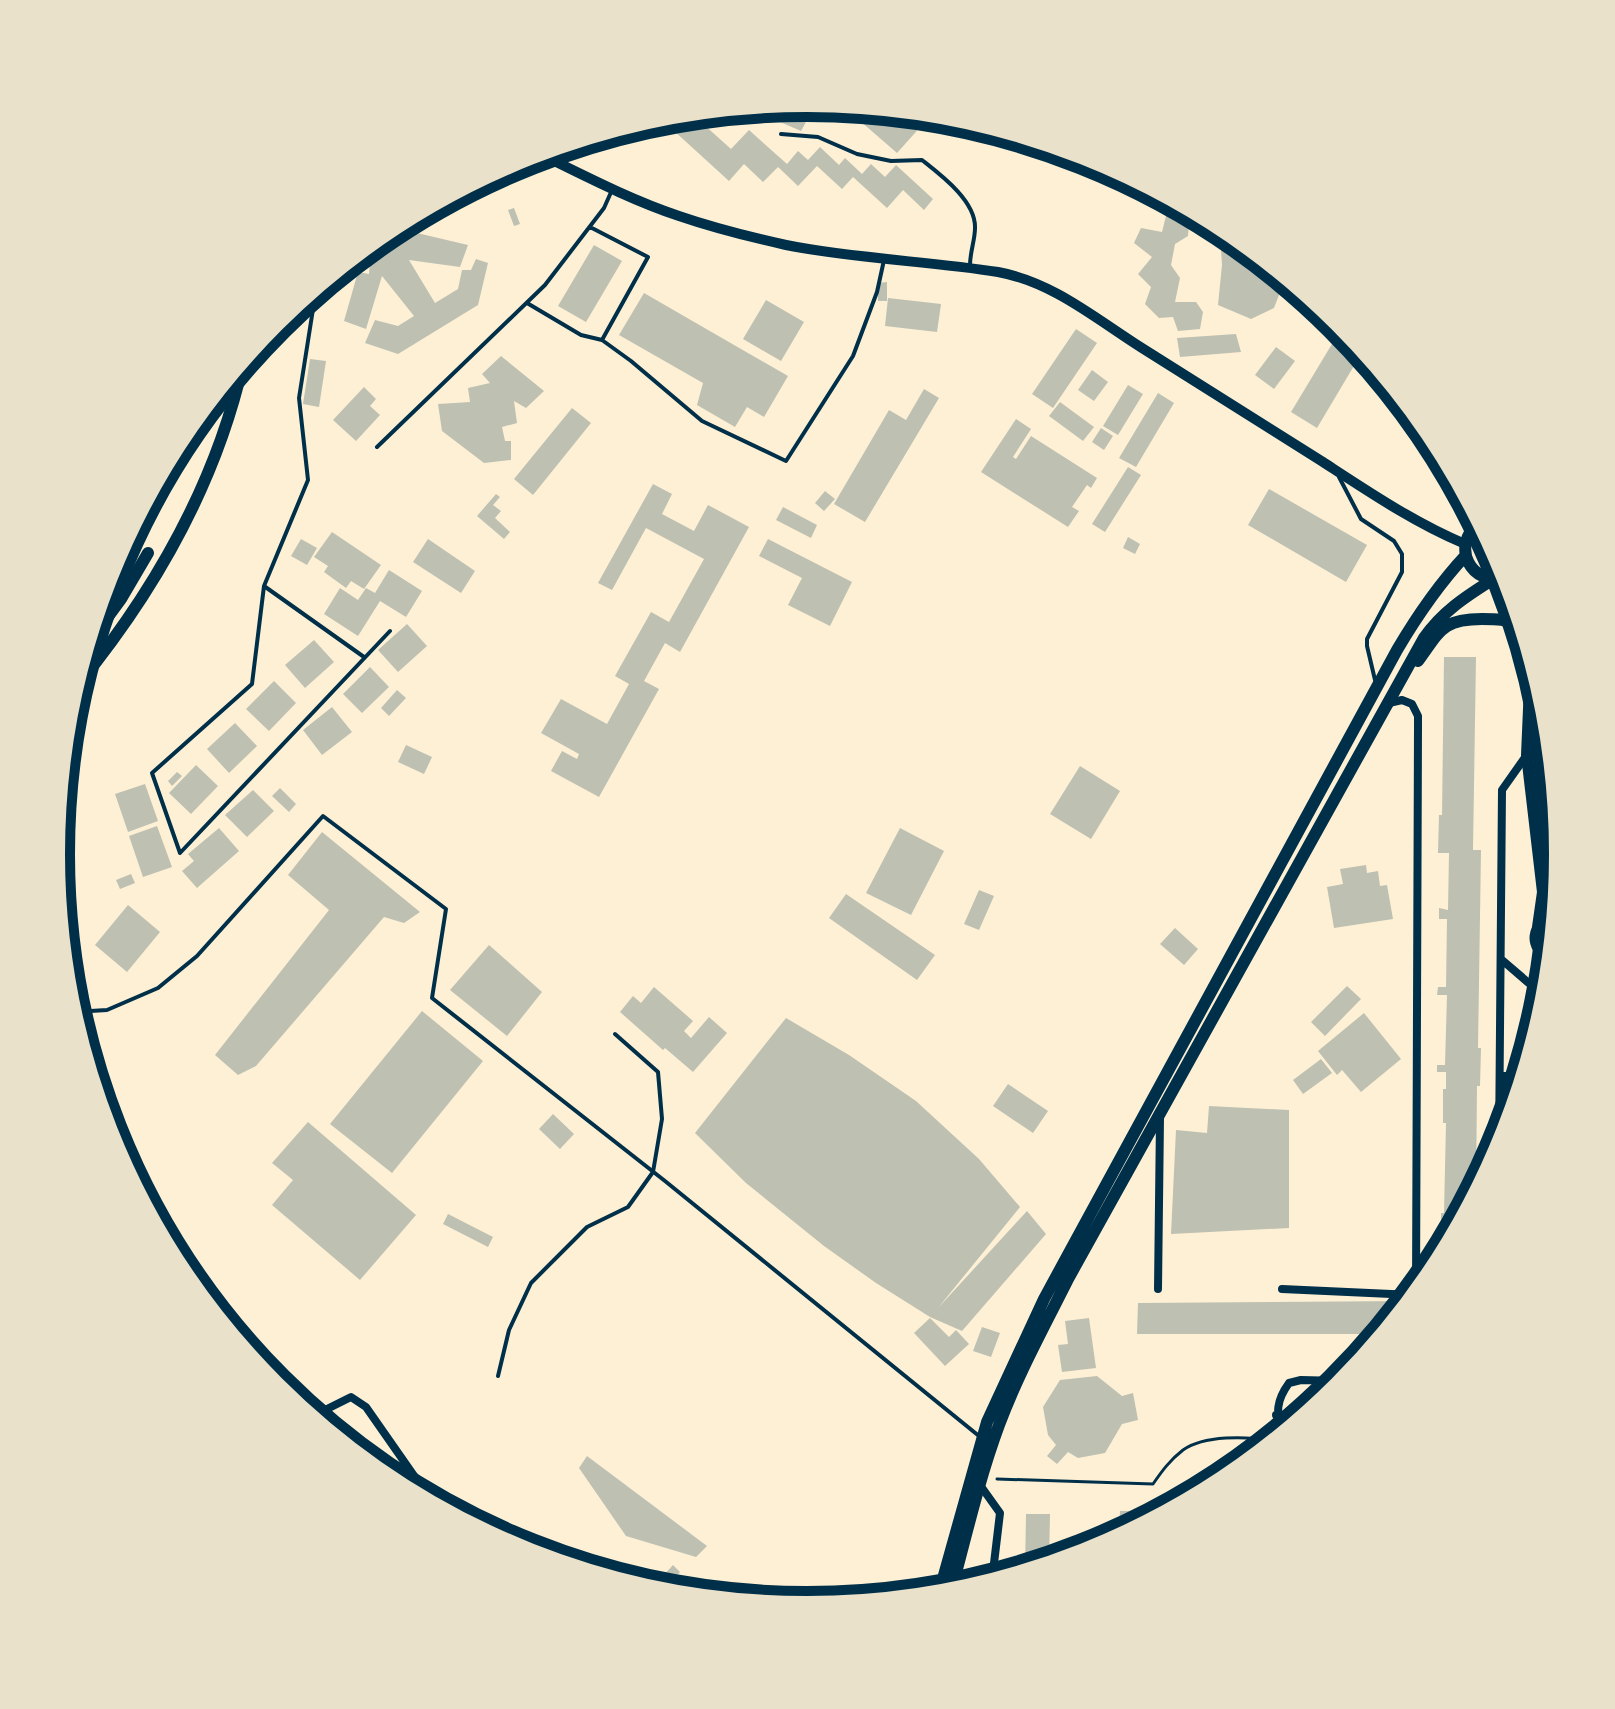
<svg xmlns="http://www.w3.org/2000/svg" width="1615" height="1709" font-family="Commissioner,sans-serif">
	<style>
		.building { fill: #bec0b2 }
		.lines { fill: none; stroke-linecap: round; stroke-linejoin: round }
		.path { stroke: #003049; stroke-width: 3 }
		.service { stroke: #003049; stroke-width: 4 }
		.minor { stroke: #003049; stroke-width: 8 }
		.tertiary { stroke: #003049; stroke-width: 10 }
		.primary { stroke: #003049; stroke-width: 12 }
		.trunk { stroke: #003049; stroke-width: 12 }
		.rim { fill: none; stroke: #003049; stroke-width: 10 }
	</style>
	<rect width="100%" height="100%" fill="#fdf0d5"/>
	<path class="building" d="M808,103L816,104L801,131L750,109Z
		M844,107L859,108L931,115L897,153Z
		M692,114L731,149L749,130L787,164L798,151L808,160L820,147L839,165L845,158L862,174L871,164L885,177L896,165L933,199L924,210L903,190L887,208L853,177L842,189L817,166L798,186L778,167L763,182L744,164L729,181L661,119L653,129L645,122L661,117Z
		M1179,207L1189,222L1188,236L1175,244L1171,265L1180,278L1175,302H1196L1203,312L1200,329L1178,331L1173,317L1159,318L1145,304L1151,287L1138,274L1152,257L1134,243L1141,228L1162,232L1167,212Z
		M514,208L520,224L514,226L508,210Z
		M1212,223L1225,230L1261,259L1260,263L1284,282L1274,308L1251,319L1218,305L1222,265L1221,249Z
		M399,225L407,240L417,233L468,245L460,267L409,260L435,303L458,289L462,270H471L476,259L488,263L478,305L398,354L365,343L375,320L398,326L414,316L382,276L366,329L344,321L358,272L369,274L370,261L364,251L390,229Z
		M594,245L622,261L586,322L558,306Z
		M887,282V301H878V283Z
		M644,293L788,376L764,417L747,407L735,427L697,405L703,383L619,335Z
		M1305,295L1318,306L1313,314L1299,305Z
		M888,298L941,304L937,332L885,326Z
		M766,300L804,322L781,361L743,339Z
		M1076,329L1097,343L1053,408L1032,394Z
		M1236,334L1241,352L1180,357L1177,338Z
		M1335,339L1361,354L1317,428L1291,412Z
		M1276,347L1295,361L1274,389L1255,375Z
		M501,356L544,391L526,408L514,401L517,423L502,427L505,441H511V460L484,463L442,431L438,404L470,402L468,388L490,383L482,374Z
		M310,359L326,361L319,407L303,404Z
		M1092,370L1108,382L1094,401L1078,390Z
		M1128,385L1143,394L1118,435L1103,426Z
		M364,387L376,399L370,406L380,415L356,441L333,420Z
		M924,389L939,398L865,522L834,504L889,410L906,420Z
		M1158,393L1174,403L1136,467L1119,458Z
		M1060,402L1094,427L1083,441L1049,416Z
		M572,408L591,423L533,495L514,479Z
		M1016,419L1031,429L1013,457L1016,459L1031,436L1097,478L1091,488L1087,485L1072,507L1079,511L1068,527L981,472Z
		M1101,428L1113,436L1104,450L1092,442Z
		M1128,467L1141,475L1105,532L1092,524Z
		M653,484L672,494L662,514L694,531L708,505L749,527L680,652L665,643L644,681L659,689L599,797L551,771L562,751L577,759L579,754L541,733L561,699L607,724L629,684L615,676L651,612L669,622L704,559L646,528L612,590L598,583Z
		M1269,489L1367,545L1346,582L1248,525Z
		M825,491L835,499L824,511L815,503Z
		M496,494L500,497L493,505L501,511L495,518L510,532L504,539L477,516Z
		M783,507L817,525L811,538L776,520Z
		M332,532L381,565L364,589L351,581L346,588L324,572L328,566L314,557Z
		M1128,537L1140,544L1135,554L1123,548Z
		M301,539L317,548L307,565L291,556Z
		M428,539L475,571L461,593L413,562Z
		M768,539L852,582L830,626L788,605L802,578L759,556Z
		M389,570L422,591L406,617L380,601L358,636L324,614L340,588L358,600L366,588L375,593Z
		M407,624L427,646L398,672L378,650Z
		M314,640L334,662L305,688L285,665Z
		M1444,657H1476L1473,850H1481L1478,1048H1481L1480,1086H1477L1476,1191L1444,1250V1242L1441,1241V1213H1444L1446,1123H1443V1089H1446V1072H1437V1065H1445L1447,995H1437L1438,987H1446L1447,919H1439V908L1448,910L1449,853H1438L1439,815H1442Z
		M370,667L389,687L362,713L343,694Z
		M274,681L296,703L269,731L246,709Z
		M397,690L406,698L389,716L381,708Z
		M332,707L352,732L322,755L303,730Z
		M235,723L257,746L229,773L207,749Z
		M406,745L432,757L424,774L398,762Z
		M196,765L218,786L191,814L169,793Z
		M1080,766L1120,791L1091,839L1050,814Z
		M177,772L182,776L172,786L168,781Z
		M145,784L158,821L128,832L115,794Z
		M280,788L296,804L289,812L272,796Z
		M253,790L274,811L247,837L225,815Z
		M157,826L172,867L143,877L129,836Z
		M219,828L239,851L197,888L182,871L194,861L188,854Z
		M900,828L944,851L911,915L866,893Z
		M322,832L420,912L404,923L384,917L256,1066L238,1075L215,1055L329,910L288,875Z
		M1366,865L1367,873L1378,871L1380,886L1387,885L1393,919L1334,928L1327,887L1343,884L1340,869Z
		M131,874L135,883L120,889L116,880Z
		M979,890L994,896L979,930L964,924Z
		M846,894L935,955L917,980L829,918Z
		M128,905L160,932L127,972L95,945Z
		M1175,928L1198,949L1184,965L1160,944Z
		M489,945L542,992L507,1036L450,990Z
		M1347,986L1361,999L1325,1036L1311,1022Z
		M654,987L693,1021L684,1031L691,1038L709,1017L727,1033L693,1072L665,1048L663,1050L620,1012L633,996L641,1003Z
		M422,1011L483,1061L392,1173L330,1124Z
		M1364,1013L1401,1059L1361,1092L1342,1070L1337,1075L1318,1051Z
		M786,1018L849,1055L916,1101L979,1159L1020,1207L938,1308L1027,1211L1046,1234L962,1331L930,1317L876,1283L824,1246L746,1183L695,1133Z
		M1321,1059L1332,1073L1303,1094L1293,1080Z
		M1008,1084L1048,1111L1033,1133L993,1106Z
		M1209,1106L1289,1110V1228L1171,1234L1176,1130L1207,1133Z
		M553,1114L574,1134L560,1149L539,1129Z
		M308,1122L416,1215L360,1280L272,1205L293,1180L272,1163Z
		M448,1214L493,1237L488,1247L443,1224Z
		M1408,1301L1381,1334H1137L1138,1303Z
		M930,1318L949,1337L956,1330L969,1344L945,1366L914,1333Z
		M1089,1318L1096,1368L1062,1372L1058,1345L1068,1344L1065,1321Z
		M982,1327L1000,1333L991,1357L973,1351Z
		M1097,1376L1122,1396L1133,1393L1138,1420L1122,1424L1105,1453L1078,1458L1068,1452L1057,1464L1047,1456L1056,1445L1048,1435L1043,1407L1060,1380Z
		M587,1456L707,1546L696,1557L626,1536L579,1468Z
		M1120,1511H1144V1523L1119,1536Z
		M1026,1514H1050L1049,1563L1025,1570Z
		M673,1565L680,1572L670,1583L663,1576Z
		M719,1583L734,1599L706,1596Z"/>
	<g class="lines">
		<path class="path" d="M997,1479L1153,1484C1162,1471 1170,1460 1183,1450C1204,1435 1247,1436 1271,1441"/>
		<path class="service" d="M781,134L818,137L857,154L891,161L922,160C941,175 976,201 975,228C975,240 970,252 970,265
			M590,227L648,257L602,340
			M316,290L299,398L308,480L264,586L252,684L152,773L180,853L390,631
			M527,303L581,335L602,340L631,361L702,421L786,461L853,356L877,292L884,260
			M1407,406L1399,419L1430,434
			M377,447L545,285L604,208L612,190
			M1339,477L1361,519L1394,541L1402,554V572L1367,639V646L1375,680
			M264,586L364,657
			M74,1012L107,1010L158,988L197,956L323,816L446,909L432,998L665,1181L979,1436
			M498,1376L509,1330L531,1283L587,1227L628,1207L653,1172L662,1119L658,1072L615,1034"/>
		<path class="minor" d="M1389,703L1402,700L1412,704L1418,716V727L1416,1292
			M1502,960L1545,997
			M1500,1076H1522
			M1499,1148L1502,790L1526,756
			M1158,1289L1160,1118
			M1282,1289L1413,1295
			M1395,1318V1294
			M1276,1415H1303
			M313,1416L351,1397L366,1407L417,1480L442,1507
			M1282,1433C1276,1412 1276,1401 1289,1383L1301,1380L1342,1381
			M980,1485L1000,1513L992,1580"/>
		<path class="tertiary" d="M540,154C585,176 631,200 679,216C714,228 750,237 786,245C856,259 928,261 998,272C1053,282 1096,319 1142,348C1203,386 1263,424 1323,462C1369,492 1415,523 1465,544"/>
		<path class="primary" d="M1478,523C1451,547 1470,585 1506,579
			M1418,661C1440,631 1442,619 1482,619C1496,619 1507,619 1519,625
			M1531,662L1527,755L1543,892L1538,927
			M1546,726V772L1558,866
			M1549,958C1529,946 1532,925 1553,917
			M951,1592C966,1536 979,1479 999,1425C1018,1374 1044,1327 1068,1279L1424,638C1442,612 1465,597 1492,580
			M939,1593L987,1422L1044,1299L1397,650C1417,616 1438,585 1466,555"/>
		<path class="trunk" d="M111,574L130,543
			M91,640L121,599L148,553
			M77,686C154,592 216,483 243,364"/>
	</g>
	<path d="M0 0H1615V1709H0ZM70 854a737 737 0 1 1 1474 0a737 737 0 1 1-1474 0Z" fill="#e9e1ca" fill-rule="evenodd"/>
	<path class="rim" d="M70 854a737 737 0 1 1 1474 0a737 737 0 1 1-1474 0Z"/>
</svg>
